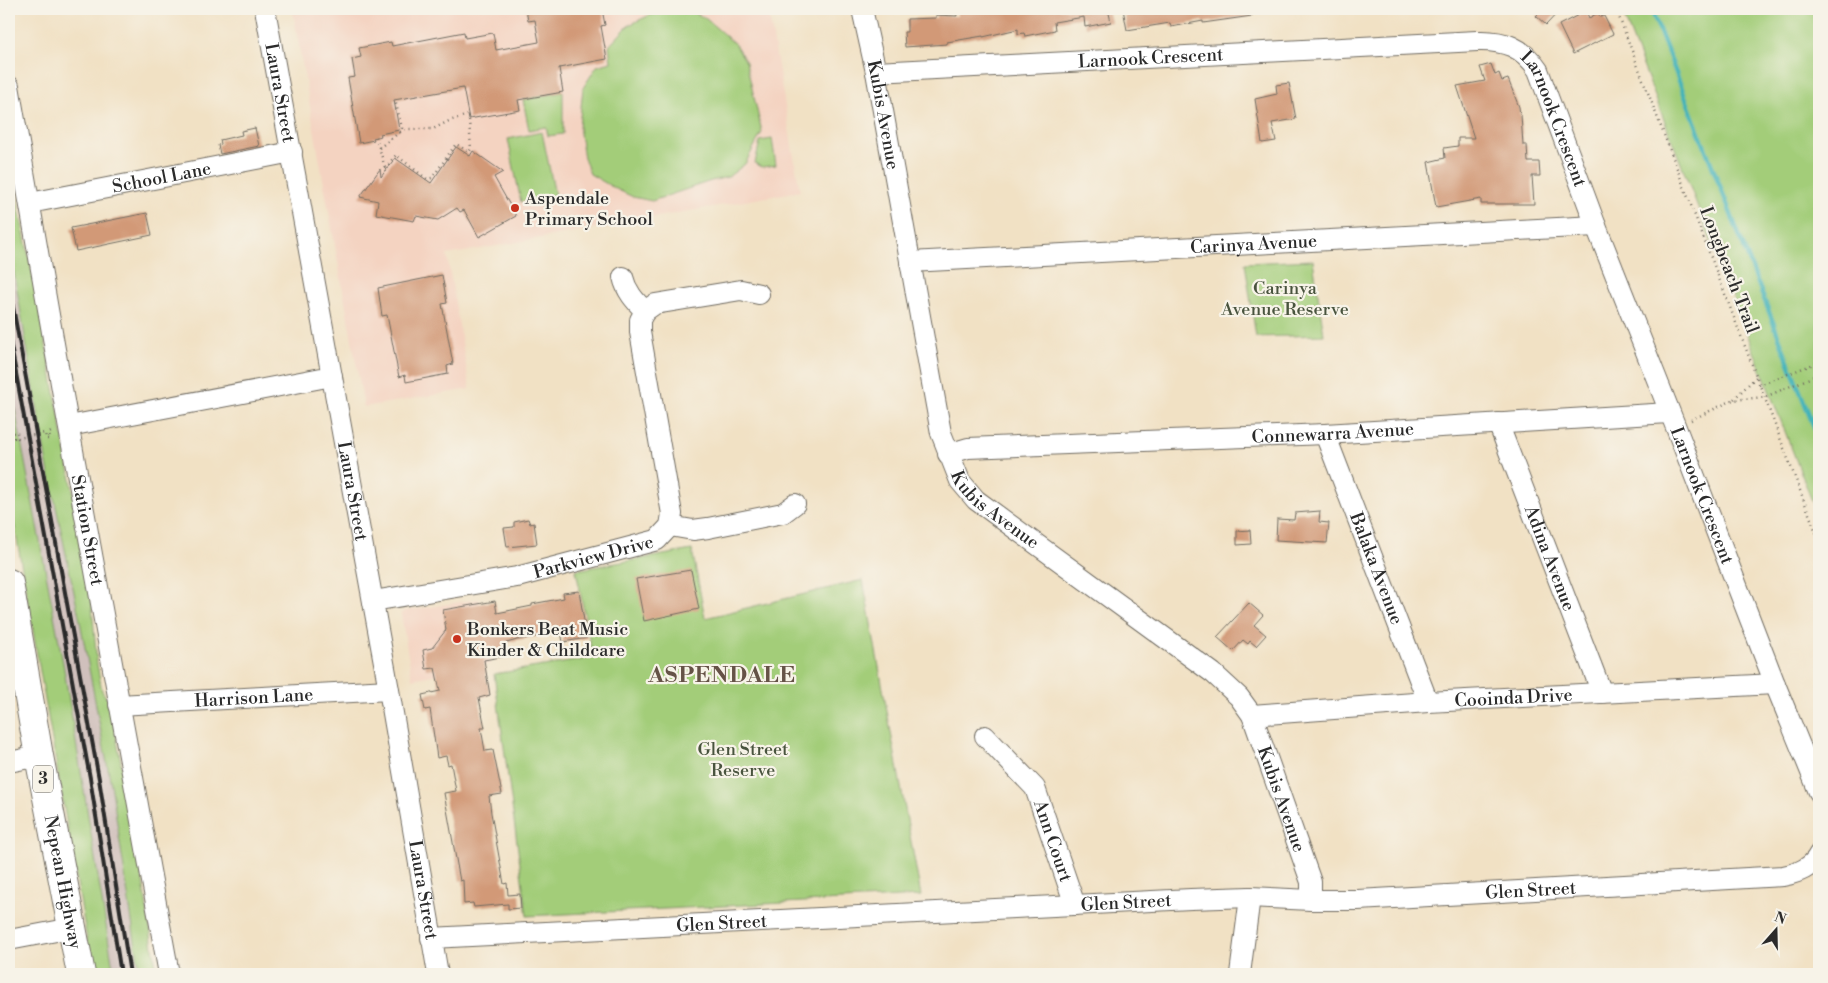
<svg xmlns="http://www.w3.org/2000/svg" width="1828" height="983" font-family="'Libre Bodoni',serif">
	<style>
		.built { fill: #f4d3c1 }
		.industrial { fill: #d0c0bc }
		.green { fill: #a3cd79; stroke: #677c52 }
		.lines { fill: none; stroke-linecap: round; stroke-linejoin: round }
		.stream { stroke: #42b3b9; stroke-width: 4.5 }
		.building { fill: #d29977 }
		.minor-casing { stroke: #706b61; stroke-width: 22 }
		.highway-casing { stroke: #706b61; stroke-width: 30 }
		.path { stroke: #706b61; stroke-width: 2.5; stroke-dasharray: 1 4; stroke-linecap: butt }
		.minor { stroke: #fff; stroke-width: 20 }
		.highway { stroke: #fff; stroke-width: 28 }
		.rail { stroke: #2b2b2b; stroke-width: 4 }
		.poi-dot { fill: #c8321e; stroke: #f7f3e8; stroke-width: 2 }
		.labels { text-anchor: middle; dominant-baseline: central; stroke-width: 4.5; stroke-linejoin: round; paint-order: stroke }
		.shield { fill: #f7f3e8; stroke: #686764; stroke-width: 1 }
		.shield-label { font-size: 16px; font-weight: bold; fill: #2b2b2b }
		.street-label { font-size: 18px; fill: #2b2b2b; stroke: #f7f3e8 }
		.poi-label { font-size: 18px; fill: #2b2b2b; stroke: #f7f3e8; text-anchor: start }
		.park-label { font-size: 18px; fill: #49543e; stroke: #f7f3e8 }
		.district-label { font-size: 22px; font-weight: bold; letter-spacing: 1px; fill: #655246; stroke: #f7f3e8 }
	</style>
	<rect width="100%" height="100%" fill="#f7f3e8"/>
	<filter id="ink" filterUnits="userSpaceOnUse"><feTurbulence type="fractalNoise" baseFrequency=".02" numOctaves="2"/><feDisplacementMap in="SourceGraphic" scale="10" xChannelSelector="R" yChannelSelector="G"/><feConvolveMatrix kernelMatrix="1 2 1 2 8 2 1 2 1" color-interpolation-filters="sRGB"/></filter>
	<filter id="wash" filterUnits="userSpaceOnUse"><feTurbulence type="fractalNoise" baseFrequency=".0096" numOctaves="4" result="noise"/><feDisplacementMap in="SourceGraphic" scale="20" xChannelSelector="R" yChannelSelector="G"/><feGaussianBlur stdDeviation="1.12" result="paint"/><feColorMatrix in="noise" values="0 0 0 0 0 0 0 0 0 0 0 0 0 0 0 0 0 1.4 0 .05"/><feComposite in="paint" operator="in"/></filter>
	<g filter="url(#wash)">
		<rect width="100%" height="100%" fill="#f1e1c4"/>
		<path class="built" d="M286,9H768L800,191L447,255L470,389L364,407L293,12L322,9Z
			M479,599L490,664L412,679L401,614L405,611Z"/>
		<path class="industrial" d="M9,243L46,459L80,621L112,790L140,974H114L63,663L9,378Z"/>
		<path class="green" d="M1621,9H1819V519Z
			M675,10L693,12L705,18L735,44L746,62L762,132L745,164L728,177L711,181L652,201L633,197L614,188L590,174L584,158L579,127L583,88L597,66L611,62L609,46L629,25L650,15Z
			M563,92V134L548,136L546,127L529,130L523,100Z
			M542,132L555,195L521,202L508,139Z
			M772,139L776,165L762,167L755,163L760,141Z
			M9,161L36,291L90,582L97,664L102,691L110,703L143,882L157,974H140L112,790L80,621L46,459L9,243Z
			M1313,260L1324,335L1256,337L1245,263Z
			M9,378L63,663L114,974H93L9,494Z
			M692,550L705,618L863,580L921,896L527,916L494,674L593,658L576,570Z"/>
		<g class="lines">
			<path class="stream" d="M1651,9L1819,440"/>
		</g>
		<g id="blocks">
			<path class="building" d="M526,9H602L605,25L601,26L607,59L559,68L563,92L518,100L520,110L469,119L463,88L394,100L399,130L380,134L381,136L373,138L374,140L359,143L348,78L355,77L352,59L361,57L359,48L391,42L392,46L464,32L465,38L493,33L496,50L539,42L535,20L528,21Z
				M956,9H1108L1111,22L1085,27L1084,17L1054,22L1055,30L1025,36L1024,33L1018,34V29L983,37V36L947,42V44L905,47L904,32H907V19L936,18V15L957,16Z
				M1123,9H1252V16L1203,23V21L1171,27L1170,23L1127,30Z
				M1543,9H1561L1546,25L1536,16Z
				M1586,11L1589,18L1598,13L1600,17L1604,16L1613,34L1573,54L1559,25Z
				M1491,64L1495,75L1499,73L1502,81L1508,79L1519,107L1520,115H1521L1523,145H1527L1528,162H1539L1540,176H1532L1534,204H1481V199L1436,207L1428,162L1445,158L1444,148L1458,146V138H1474L1457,86L1485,81L1480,67Z
				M1289,83L1296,119L1272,123L1276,141L1262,143L1255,99L1277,94L1276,85Z
				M255,128L259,146L220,154L218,145L221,144L220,140L242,135L241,131Z
				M456,147L470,156L473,151L503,172L494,177L516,216L479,237L464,210L460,212L457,208L438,220L416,216L414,221L376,214L378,201L360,197L380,169L381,177L395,158L431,183Z
				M147,213L152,235L76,251L71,228Z
				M442,275L447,303L442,304L453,364L447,366L448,374L406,382L405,375L399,377L387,315L382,316L378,288Z
				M1320,511L1319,522L1329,523L1327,543L1276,540L1277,519L1294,520L1295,513Z
				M528,519L530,524L534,523L537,544L507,547L504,528L514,527V522Z
				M1250,530L1251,544L1237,545V531Z
				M691,570L699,609L644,621L636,579Z
				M579,591L587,638L563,642L561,632L517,640L503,644L506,656L484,660L490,695L479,698L485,728H481L485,751L493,750L502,794L489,796L491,813L504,884L507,883L508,895L520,894L521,908L508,909V904L474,907L473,903L464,904L463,880L460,881L444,793L456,791L451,764L448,765L446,756L437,758L430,709L425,710L422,695L440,691L435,668L426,669L423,650L432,648L446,630L443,610L495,601L497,613L532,606V604L564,598L563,593Z
				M1249,603L1263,615L1254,625L1266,635L1256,646L1250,641L1248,644L1243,640L1233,651L1217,637Z"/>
		</g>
	</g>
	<g filter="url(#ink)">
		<use href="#blocks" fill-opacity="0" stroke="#706b61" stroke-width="1"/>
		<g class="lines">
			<g class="minor-casing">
				<g id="minor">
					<path id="s1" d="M265,9L389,690L438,974"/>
					<path id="s2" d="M862,9L876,72L941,433L960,481L976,500L1213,673L1239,697L1252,715L1311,882V900"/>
					<path id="s3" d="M876,72L1477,41C1504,40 1523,47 1538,70L1596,226L1675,425L1775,684L1819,792"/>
					<path id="s4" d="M9,86L67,418L169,974"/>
					<path id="s5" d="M30,203L292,152"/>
					<path id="s6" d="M910,262L1596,226"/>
					<path d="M645,311L655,304L741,290L759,294"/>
					<path id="s7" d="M1498,423L1602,693"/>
					<path d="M69,426L332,376"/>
					<path id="s8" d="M1325,434L1428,702"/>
					<path id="s9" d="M948,454L968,448L1325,434L1669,413"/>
					<path d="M670,526L693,530L708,528L783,513L795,504"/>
					<path id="s10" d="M373,601L517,577L657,540L670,526L672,514L640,332V320L645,311C635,301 626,291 623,277"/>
					<path id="s11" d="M119,705L389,690"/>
					<path id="s12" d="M1252,715L1428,702L1775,684"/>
					<path id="s13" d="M985,736L1035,788L1075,905"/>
					<path d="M9,762L39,756"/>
					<path id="s14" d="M431,938L1191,899L1250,897L1311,900H1358L1783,876C1798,873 1812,868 1819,854"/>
					<path d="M9,940L72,928"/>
					<path d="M1240,974L1250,897"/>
				</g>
			</g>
			<g class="highway-casing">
				<g id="highway">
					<path id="s15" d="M9,583L39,756L81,974"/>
				</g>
			</g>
			<path class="path" d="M1616,9L1819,540
				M400,132L409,129H433L449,121L468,115
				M376,137L386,171
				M379,148L400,132L402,128L395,100
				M385,168L396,155L427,179L432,178L456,144L469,152L471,149L469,119
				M1759,385L1819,362
				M1734,399L1756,377
				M1691,420L1733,400L1765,397L1819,374
				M9,439L14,438L13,433L17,432L18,438L45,433L46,439H50L49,433L53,431"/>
			<use href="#minor" class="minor"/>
			<use href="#highway" class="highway"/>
			<path class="rail" d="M9,285L99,779L130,974
				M9,335L90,778L121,974"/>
		</g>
	</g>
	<g class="poi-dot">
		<circle cx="515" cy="208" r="5"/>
		<circle cx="457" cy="639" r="5"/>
	</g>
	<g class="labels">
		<rect class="shield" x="33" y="765.5" width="20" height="27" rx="4"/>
		<g class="shield-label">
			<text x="43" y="779">3</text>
		</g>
		<g class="street-label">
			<text stroke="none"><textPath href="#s3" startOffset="275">Larnook Crescent</textPath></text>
			<text stroke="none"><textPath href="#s1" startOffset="85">Laura Street</textPath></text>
			<text stroke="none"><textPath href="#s2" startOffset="108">Kubis Avenue</textPath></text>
			<text stroke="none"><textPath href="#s3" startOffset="724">Larnook Crescent</textPath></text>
			<text stroke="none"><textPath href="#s5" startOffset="134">School Lane</textPath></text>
			<text stroke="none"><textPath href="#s6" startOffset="344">Carinya Avenue</textPath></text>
			<text transform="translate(1729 270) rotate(69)">Longbeach Trail</text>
			<text stroke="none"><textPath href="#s9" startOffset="386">Connewarra Avenue</textPath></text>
			<text stroke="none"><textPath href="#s1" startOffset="490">Laura Street</textPath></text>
			<text stroke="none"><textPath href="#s3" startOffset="1129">Larnook Crescent</textPath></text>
			<text stroke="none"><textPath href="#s2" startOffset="528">Kubis Avenue</textPath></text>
			<text stroke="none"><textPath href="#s4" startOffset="451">Station Street</textPath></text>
			<text stroke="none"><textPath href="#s10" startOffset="225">Parkview Drive</textPath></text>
			<text stroke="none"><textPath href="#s7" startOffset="145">Adina Avenue</textPath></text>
			<text stroke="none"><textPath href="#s8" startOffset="144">Balaka Avenue</textPath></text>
			<text stroke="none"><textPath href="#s11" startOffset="135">Harrison Lane</textPath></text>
			<text stroke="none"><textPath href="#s12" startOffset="262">Cooinda Drive</textPath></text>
			<text stroke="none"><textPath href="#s2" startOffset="948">Kubis Avenue</textPath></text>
			<text stroke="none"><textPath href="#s13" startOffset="128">Ann Court</textPath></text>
			<text stroke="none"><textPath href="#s15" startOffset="304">Nepean Highway</textPath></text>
			<text stroke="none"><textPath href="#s1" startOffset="895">Laura Street</textPath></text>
			<text stroke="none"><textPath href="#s14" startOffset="1101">Glen Street</textPath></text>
			<text stroke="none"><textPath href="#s14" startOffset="696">Glen Street</textPath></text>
			<text stroke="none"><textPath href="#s14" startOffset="291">Glen Street</textPath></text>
		</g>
		<g class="poi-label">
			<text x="525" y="198">Aspendale<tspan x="525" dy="21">Primary School</tspan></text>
			<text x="467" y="629">Bonkers Beat Music<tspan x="467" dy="21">Kinder &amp; Childcare</tspan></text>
		</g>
		<g class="park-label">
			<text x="1285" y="288">Carinya<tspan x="1285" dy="21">Avenue Reserve</tspan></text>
			<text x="743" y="749">Glen Street<tspan x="743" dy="21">Reserve</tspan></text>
		</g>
		<g class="district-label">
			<text x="722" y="675">ASPENDALE</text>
		</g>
	</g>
	<rect width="1828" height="983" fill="none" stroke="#f7f3e8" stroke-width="30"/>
	<g transform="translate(1776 930) rotate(20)" stroke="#f7f3e8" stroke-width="4" paint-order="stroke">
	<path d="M0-4L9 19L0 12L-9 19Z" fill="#2b2b2b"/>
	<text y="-8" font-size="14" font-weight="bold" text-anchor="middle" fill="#2b2b2b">N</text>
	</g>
</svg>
